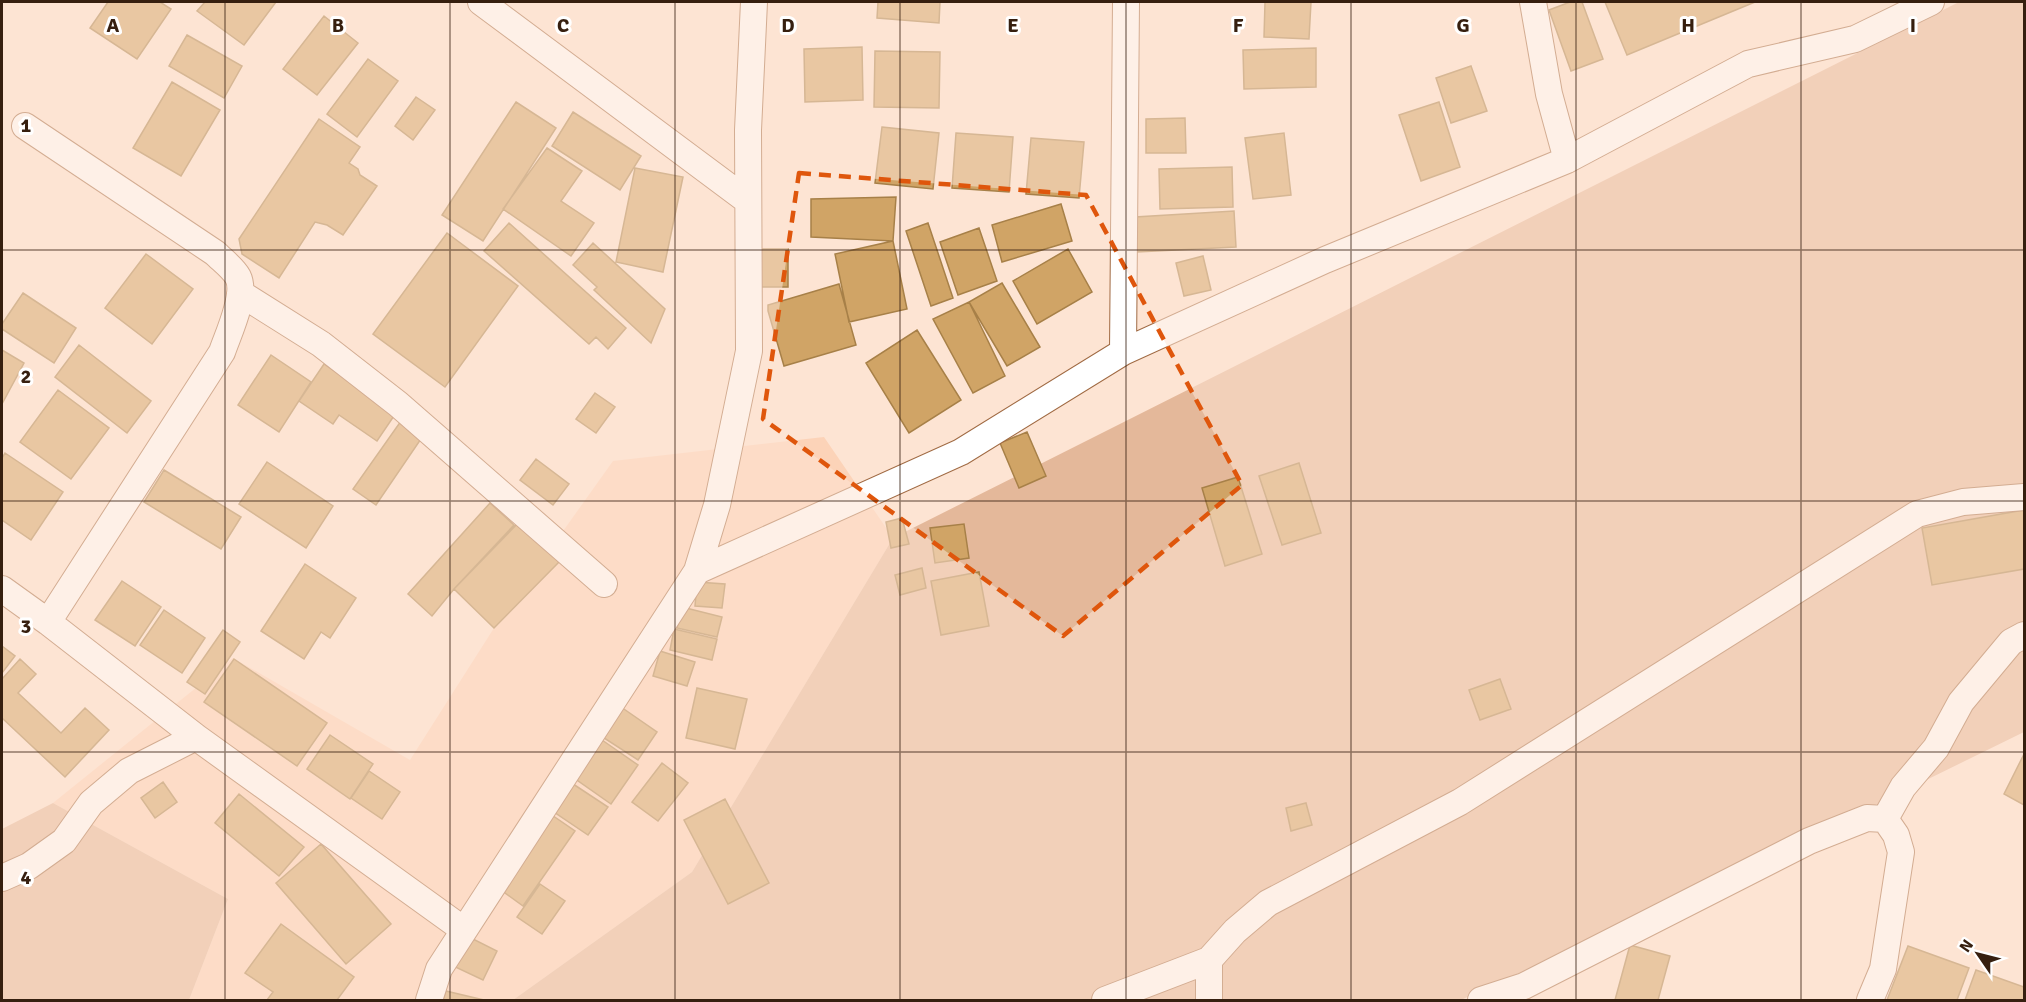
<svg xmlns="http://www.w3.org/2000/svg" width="2026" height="1002" font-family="Signika,sans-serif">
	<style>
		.built { fill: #fcd3b8 }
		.green { fill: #e4b89a }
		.building { fill: #d0a466; stroke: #a78048; stroke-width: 1.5 }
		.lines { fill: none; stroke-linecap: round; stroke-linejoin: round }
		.street-casing { stroke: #a06a43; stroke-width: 28 }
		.street { stroke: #fff; stroke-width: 26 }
		.marked { fill: none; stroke: #df560c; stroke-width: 4.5; stroke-dasharray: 12 8; stroke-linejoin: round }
		.grid { fill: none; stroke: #361f0f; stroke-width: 1.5; stroke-opacity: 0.55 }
		.grid-label { font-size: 20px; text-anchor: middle; font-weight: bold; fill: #361f0f; stroke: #fff; stroke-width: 6; stroke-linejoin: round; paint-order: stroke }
	</style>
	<rect width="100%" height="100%" fill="#fde4d3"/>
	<path class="built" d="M824,437L893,538L692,872L513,1000H189L228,899L53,803L233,658L410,760L494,628L613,461Z"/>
	<path class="green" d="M1959,2H2024V732L1802,841L1461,1000H513L692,872L893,538Z
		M53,803L228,899L189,1000H2V829Z"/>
	<path class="building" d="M108,2H160L171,9L137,59L90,28Z
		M205,2H276L244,45L197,11Z
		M878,2H940L939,23L877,18Z
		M1265,2H1311L1309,39L1264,37Z
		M1570,2H1582L1603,59L1571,71L1549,10Z
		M1605,2H1755L1627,55Z
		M324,16L358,43L317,95L283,69Z
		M187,35L242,66L224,98L169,66Z
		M862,47L863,100L805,102L804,49Z
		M1316,48V87L1244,89L1243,50Z
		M875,51L940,52L939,108L874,107Z
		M368,59L398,81L357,137L327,114Z
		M1471,66L1487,111L1451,123L1436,78Z
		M172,82L220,110L181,176L133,148Z
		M416,97L435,110L413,140L395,126Z
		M516,102L556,128L483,241L442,215Z
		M1439,102L1460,167L1421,181L1399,115Z
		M573,112L641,156L620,190L552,146Z
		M1185,118L1186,153H1146V119Z
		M319,119L360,147L349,163L358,169L360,175L377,186L343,235L327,225L315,222L279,278L242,254L239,239Z
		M882,127L939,133L933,189L875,183Z
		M956,133L1013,137L1009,192L952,188Z
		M1284,133L1291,195L1253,199L1245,138Z
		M1031,138L1084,142L1079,198L1026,194Z
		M547,148L582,171L561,201L594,223L571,256L503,209Z
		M1232,167L1233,207L1160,209L1159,169Z
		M635,168L683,177L663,272L616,262Z
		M896,197L893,241L811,237V199Z
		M1061,204L1072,241L1002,262L992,225Z
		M1234,211L1236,247L1137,252L1135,217Z
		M509,223L626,328L608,349L596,337L589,344L484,251Z
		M928,223L953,298L931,306L906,231Z
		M979,228L997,281L958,295L940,242Z
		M447,233L518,286L445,387L373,334Z
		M893,241L907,309L849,322L835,254Z
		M593,243L665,309L651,343L594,290L597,287L573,265Z
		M759,249H788V287H759Z
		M1068,249L1092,292L1037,324L1013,281Z
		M146,254L193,289L152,344L105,308Z
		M1203,256L1211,290L1184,296L1176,263Z
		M1002,283L1040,347L1007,366L969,302Z
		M839,284L856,345L784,366L768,311V305Z
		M23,293L76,328L54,363L2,329V324Z
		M969,302L1005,376L973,393L933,319Z
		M917,330L961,400L909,433L866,363Z
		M79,345L151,401L127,433L55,377Z
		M2,350L24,363L2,404Z
		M271,355L311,382L279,432L238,405Z
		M324,364L396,413L377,441L339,415L333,424L299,401Z
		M58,390L109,428L71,479L20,442Z
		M595,393L615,407L596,433L576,419Z
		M401,421L423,436L376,505L353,489Z
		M1027,432L1046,476L1019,488L1000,443Z
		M5,453L63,492L31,540L2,520V458Z
		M536,459L569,484L553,505L520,480Z
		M267,462L333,506L306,548L239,504Z
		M1299,463L1321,533L1282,545L1259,476Z
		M164,470L241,517L221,549L144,502Z
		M1238,477L1262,554L1225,566L1202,488Z
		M490,503L514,525L454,589L432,616L408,594Z
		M2024,510V569L1932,585L1922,528Z
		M902,518L909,544L891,548L886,522Z
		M520,521L560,561L494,628L454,589Z
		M964,524L969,558L935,563L930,528Z
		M305,564L356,598L330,638L321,632L304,659L261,631Z
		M922,568L926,588L900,595L895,575Z
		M979,572L989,626L941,635L931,581Z
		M122,581L161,607L135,646L95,620Z
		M697,582L725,584L722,608L695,606Z
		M682,607L722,617L717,637L677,628Z
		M164,610L205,638L182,673L140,645Z
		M674,629L717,639L712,660L670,650Z
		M223,630L240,642L205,694L187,682Z
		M2,646L15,656L2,673Z
		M660,651L695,662L687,686L653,676Z
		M20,659L36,674L18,693L61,733L85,708L109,730L65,777L2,718V679Z
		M234,659L327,723L297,766L204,702Z
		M1500,679L1511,709L1480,720L1469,690Z
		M697,688L747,699L735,749L686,738Z
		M621,707L657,732L638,760L601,736Z
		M330,735L373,764L350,799L307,769Z
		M602,740L638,765L611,804L574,778Z
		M2024,754V805L2004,794Z
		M662,763L688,783L658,821L632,802Z
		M369,771L400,792L382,819L351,798Z
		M567,780L608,807L588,835L548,808Z
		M163,782L177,802L155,818L141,798Z
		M239,794L304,847L279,876L215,823Z
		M725,799L769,883L728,904L684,820Z
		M1306,803L1312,825L1291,831L1286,808Z
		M546,811L575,831L523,906L494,885Z
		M321,844L391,924L346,964L276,883Z
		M540,884L565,901L542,934L517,917Z
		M281,924L354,977L337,1000H267L273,992L245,973Z
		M465,935L497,951L483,980L451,965Z
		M1630,945L1670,956L1658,1000H1615Z
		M1908,946L1969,968L1957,1000H1887Z
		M1976,970L2024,987V1000H1965Z
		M446,991L484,1000H443Z"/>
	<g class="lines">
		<g class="street-casing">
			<path id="street" d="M481,2L748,201
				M1533,2L1549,94L1567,160
				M25,126L215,253C222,260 233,268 238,277C247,295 228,334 222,352L48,622
				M240,293L321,344L398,404L604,584
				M1123,352L1126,2
				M697,571L961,452L1123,352L1325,260L1567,160L1748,64L1855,39L1931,2
				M2,589L48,622L196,737L464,930
				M1885,819L1903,787L1936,748L1961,702L2011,642L2024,635
				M2,878L29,866L64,841L91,803L129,771L196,737
				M1209,960V1000
				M429,1000L439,969L697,571L717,505L749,351L748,130L754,2
				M1105,1000L1209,960L1235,931L1268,903L1460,802L1917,514L1963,502L2024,497
				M1481,1000L1524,986L1809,841L1867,818L1885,819
				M1870,1000L1883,969L1901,852L1896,835L1885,819"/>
		</g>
		<use href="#street" class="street"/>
	</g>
	<path d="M0 0H2026V1002H0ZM799,173L1086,195L1242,485L1063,636L763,419Z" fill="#fde4d3" fill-opacity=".55" fill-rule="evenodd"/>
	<path class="marked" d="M799,173L1086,195L1242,485L1063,636L763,419Z"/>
	<path class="grid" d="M225,2V1000M450,2V1000M675,2V1000M900,2V1000M1126,2V1000M1351,2V1000M1576,2V1000M1801,2V1000M2,250H2024M2,501H2024M2,752H2024"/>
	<g class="grid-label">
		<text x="113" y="32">A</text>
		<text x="338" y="32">B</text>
		<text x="563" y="32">C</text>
		<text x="788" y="32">D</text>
		<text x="1013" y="32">E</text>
		<text x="1238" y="32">F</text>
		<text x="1463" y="32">G</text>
		<text x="1688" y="32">H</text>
		<text x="1913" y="32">I</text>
		<text x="26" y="132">1</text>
		<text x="26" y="383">2</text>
		<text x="26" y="633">3</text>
		<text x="26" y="884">4</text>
	</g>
	<rect width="2026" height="1002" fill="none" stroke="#361f0f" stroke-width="6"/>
	<g transform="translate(1978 954) rotate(305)" stroke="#ffffff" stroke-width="4.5" paint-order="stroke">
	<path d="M0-4.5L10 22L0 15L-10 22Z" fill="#361f0f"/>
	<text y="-9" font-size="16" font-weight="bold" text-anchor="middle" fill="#361f0f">N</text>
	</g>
</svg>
